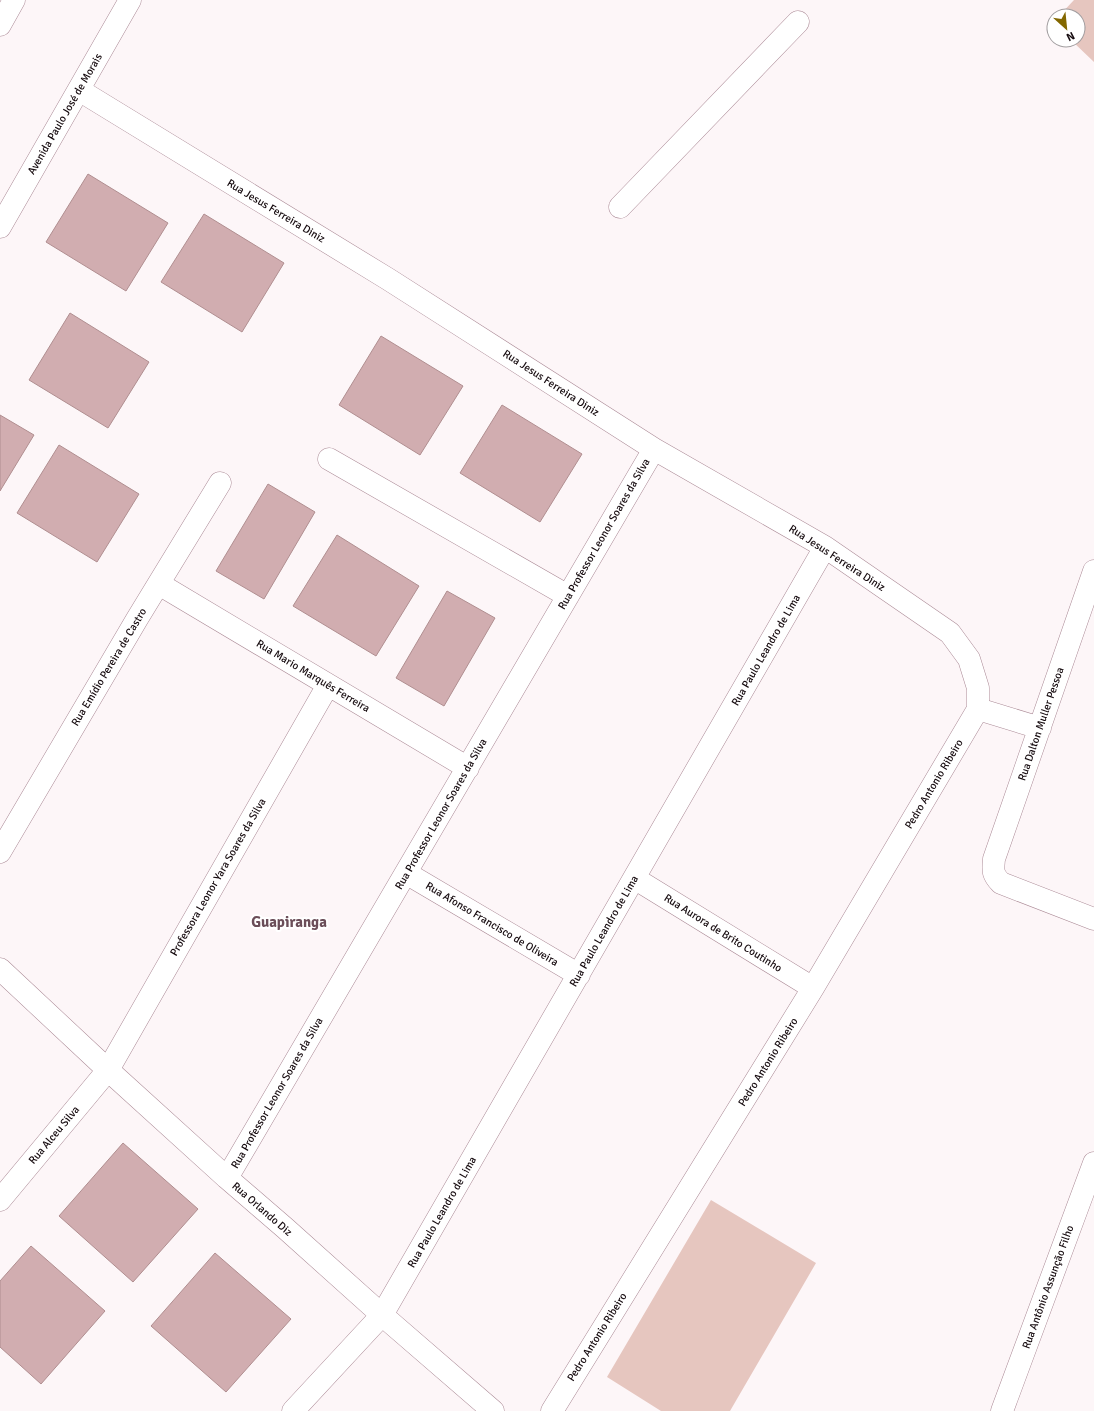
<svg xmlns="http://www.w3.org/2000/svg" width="1094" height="1411" font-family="Signika,sans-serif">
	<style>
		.green { fill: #e6c6bf }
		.building { fill: #d1adb0; stroke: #b08e90 }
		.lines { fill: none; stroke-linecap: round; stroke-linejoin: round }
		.minor-casing { stroke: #ab8a96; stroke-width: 23 }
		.highway-casing { stroke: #ab8a96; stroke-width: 23 }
		.minor { stroke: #fff; stroke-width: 22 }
		.highway { stroke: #fff; stroke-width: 22 }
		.labels { text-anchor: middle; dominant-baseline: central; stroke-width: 4; stroke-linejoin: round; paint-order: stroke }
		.street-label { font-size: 11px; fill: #150a0e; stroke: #fff }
		.district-label { font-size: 15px; font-weight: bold; fill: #6b4e59; stroke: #fff }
	</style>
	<rect width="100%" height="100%" fill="#fdf6f8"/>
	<path class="green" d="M1074,0H1094V62L1071,40H1078V16H1059Z
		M711,1200L816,1263L730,1411H661L607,1377Z"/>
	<path class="building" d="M88,174L168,223L126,291L46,242Z
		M204,214L284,263L242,332L161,282Z
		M70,313L149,362L108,428L29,380Z
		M381,336L463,386L420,455L339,405Z
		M502,405L582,454L540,522L460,473Z
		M0,415L34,435L0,491Z
		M59,445L139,494L97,562L17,513Z
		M268,484L315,512L264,599L216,571Z
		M337,535L419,586L376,656L293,606Z
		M447,591L495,618L444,706L396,678Z
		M123,1143L198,1209L133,1282L59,1216Z
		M31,1246L105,1311L41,1384L0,1347V1281Z
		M215,1253L291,1319L226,1392L151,1326Z"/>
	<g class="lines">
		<g class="minor-casing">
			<path id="minor" d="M79,90L388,279L654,449L825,547L950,633L969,659L978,688V709
				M620,207L798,22
				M0,227L130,0
				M329,459L568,596
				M1094,571L994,859C993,870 992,874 1001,883L1094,919
				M159,584L468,768
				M978,709L1040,728
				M0,852L137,619L220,483
				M406,873L579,975
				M634,878L813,988
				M0,969L108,1070L227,1178L285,1228L382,1315L493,1411
				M227,1178L654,449
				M0,1200L108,1070L328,685
				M293,1411L382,1315L825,547
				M552,1411L813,988L978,709
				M1002,1411L1094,1163"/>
		</g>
		<g class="highway-casing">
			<path id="highway" d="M0,25L14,0"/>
		</g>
		<use href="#minor" class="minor"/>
		<use href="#highway" class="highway"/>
	</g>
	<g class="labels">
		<g class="street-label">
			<text transform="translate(65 114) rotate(-60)">Avenida Paulo José de Morais</text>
			<text transform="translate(276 211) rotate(31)">Rua Jesus Ferreira Diniz</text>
			<text transform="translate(551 383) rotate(33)">Rua Jesus Ferreira Diniz</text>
			<text transform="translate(604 534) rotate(-60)">Rua Professor Leonor Soares da Silva</text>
			<text transform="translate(837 558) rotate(33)">Rua Jesus Ferreira Diniz</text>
			<text transform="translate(766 650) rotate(-60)">Rua Paulo Leandro de Lima</text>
			<text transform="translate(109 667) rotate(-59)">Rua Emídio Pereira de Castro</text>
			<text transform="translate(313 676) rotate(31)">Rua Mario Marquês Ferreira</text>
			<text transform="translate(1041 724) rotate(-71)">Rua Dalton Muller Pessoa</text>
			<text transform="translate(934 784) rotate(-59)">Pedro Antonio Ribeiro</text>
			<text transform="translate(441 814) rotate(-60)">Rua Professor Leonor Soares da Silva</text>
			<text transform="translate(218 877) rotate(-60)">Professora Leonor Yara Soares da Silva</text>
			<text transform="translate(492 924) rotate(31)">Rua Afonso Francisco de Oliveira</text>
			<text transform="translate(604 931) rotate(-60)">Rua Paulo Leandro de Lima</text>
			<text transform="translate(723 933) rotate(32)">Rua Aurora de Brito Coutinho</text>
			<text transform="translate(768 1062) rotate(-58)">Pedro Antonio Ribeiro</text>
			<text transform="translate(277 1093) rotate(-60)">Rua Professor Leonor Soares da Silva</text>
			<text transform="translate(54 1135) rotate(-50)">Rua Alceu Silva</text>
			<text transform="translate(262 1209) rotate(41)">Rua Orlando Diz</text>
			<text transform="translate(442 1212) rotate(-60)">Rua Paulo Leandro de Lima</text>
			<text transform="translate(1048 1287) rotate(-70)">Rua Antônio Assunção Filho</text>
			<text transform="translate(597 1337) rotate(-58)">Pedro Antonio Ribeiro</text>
		</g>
		<g class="district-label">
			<text x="289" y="922">Guapiranga</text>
		</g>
	</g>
	<g transform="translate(1066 28) rotate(153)"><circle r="19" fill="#ffffff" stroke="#a19d9f"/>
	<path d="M0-3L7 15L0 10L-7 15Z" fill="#836700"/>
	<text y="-6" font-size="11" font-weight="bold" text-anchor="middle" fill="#150a0e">N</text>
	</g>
</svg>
